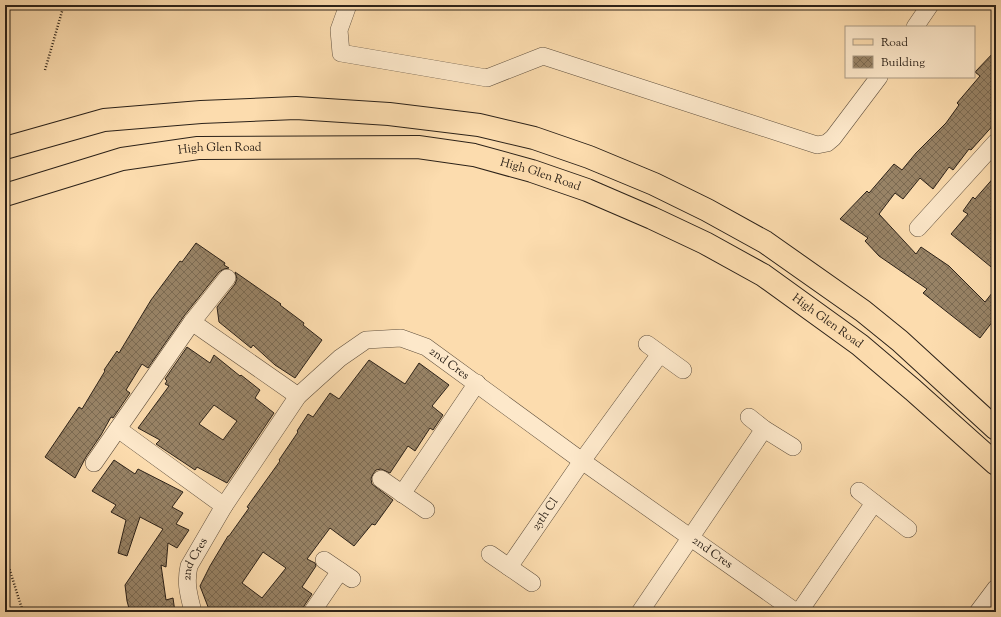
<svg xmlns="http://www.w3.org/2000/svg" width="1001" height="617" font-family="'Sorts Mill Goudy',serif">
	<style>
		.building { fill: url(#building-cross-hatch); stroke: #2c2219; fill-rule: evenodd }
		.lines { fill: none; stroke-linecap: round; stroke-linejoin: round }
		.minor-casing { stroke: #60503e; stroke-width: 18 }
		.major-casing { stroke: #2c2219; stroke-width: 24 }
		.path { stroke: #2c2219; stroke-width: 2.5; stroke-dasharray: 1 2; stroke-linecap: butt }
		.minor { stroke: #fde8ca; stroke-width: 17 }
		.major { stroke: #fcdcae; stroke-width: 22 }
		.labels { text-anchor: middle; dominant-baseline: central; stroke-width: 3.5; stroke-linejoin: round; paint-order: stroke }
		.street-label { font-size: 12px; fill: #2c2219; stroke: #fde8ca }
	</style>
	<defs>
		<pattern id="building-cross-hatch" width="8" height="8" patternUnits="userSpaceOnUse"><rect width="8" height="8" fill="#988366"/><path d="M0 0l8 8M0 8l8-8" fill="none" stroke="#7c6b53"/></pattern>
	</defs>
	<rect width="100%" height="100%" fill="#fcdcae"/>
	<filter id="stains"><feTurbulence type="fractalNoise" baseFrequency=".005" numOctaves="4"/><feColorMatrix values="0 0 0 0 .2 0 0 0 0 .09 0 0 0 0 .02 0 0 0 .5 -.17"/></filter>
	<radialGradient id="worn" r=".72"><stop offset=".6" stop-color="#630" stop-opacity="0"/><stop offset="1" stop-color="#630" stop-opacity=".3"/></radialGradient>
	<path class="building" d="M996,50V122L971,150L969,149L953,170L949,167L933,189L920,178L903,199L895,193L879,214L916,254L921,247L949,266L985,302L996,288V317L980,338L923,293L927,289L879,256L865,241L868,238L840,219L867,191L869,193L894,164L902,170L916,153L946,123L959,105L957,103L980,76L975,72Z
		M996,175V271L951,234L968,214L963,211L973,197L975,199Z
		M196,243L225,263L224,265L229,268L224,269L219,272L184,316L148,368L142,364L126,390L130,393L113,418L111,417L101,435L86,457L75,478L45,457L79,407L82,409L105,371L104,370L117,351L119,353L151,300L180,261L182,262Z
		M235,272L281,304L280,305L304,323L303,325L322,340L295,378L275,365L253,345L251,348L219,322L217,307L235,284L237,279Z
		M187,347L210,363L214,355L240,376L241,375L260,390L255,398L274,413L227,483L197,467L195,470L156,444L160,440L138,428L169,386L165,384L167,381L165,379ZM214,405L237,421L223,440L199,424Z
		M369,360L405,384L419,363L449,385L432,406L443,415L433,430L430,428L415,451L408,446L390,473L381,469L376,470L373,474L371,479L372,484L393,500L375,525L372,524L354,546L330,528L307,559L315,563L316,566L302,587L312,594L304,606L302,612H210L200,586L210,566L228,536H229L249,508L247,507L280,461L279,460L298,432L297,431L308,414L313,417L330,393L339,399ZM263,552L286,568L262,598L242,583Z
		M114,460L135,474L138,469L183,492L172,507L183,513L176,524L189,530L177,548L168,543L166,567L161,565L166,600L173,598L175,612H130L127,601L125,585L163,529L140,517L127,556L118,553L126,520L111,512L116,505L92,491Z"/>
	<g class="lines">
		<g class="minor-casing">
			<g id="minor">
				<path d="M348,5L339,30L341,53L487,78L543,56L817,145L827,143L833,138L879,77"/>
				<path d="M915,27L930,5"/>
				<path d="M918,228L996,142"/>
				<path d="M192,322L298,396"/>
				<path d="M647,344L683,370"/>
				<path d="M749,417L764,429L793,447"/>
				<path d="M118,429L224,506"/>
				<path d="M94,463L192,322L227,278"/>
				<path d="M381,479L426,510"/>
				<path d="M859,491L908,529"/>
				<path d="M402,494L477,383"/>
				<path d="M490,554L532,583"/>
				<path d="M324,560L352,579"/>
				<path id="s1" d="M509,567L582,461L660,354"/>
				<path id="s2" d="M193,612C189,595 185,584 189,566L224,506L298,396L340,358L366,340L401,338L426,347L582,461L796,612"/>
				<path d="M312,612L340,571"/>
				<path d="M640,612L764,429"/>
				<path d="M799,612L874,503"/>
				<path d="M978,612L996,588"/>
			</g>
		</g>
		<g class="major-casing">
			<g id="major">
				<path d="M5,148L104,120L201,112L296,108L389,114L479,125L534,138L589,157L654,184L707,210L765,242L863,311L900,341L996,429"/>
				<path id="s3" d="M5,195L122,159L198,148L418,147L474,155L532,171L587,190L652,218L705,243L763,275L860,345L913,390L996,464"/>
			</g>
		</g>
		<path class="path" d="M45,70L63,8L66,5
			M5,555L23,612"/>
		<use href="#minor" class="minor"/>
		<use href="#major" class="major"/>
	</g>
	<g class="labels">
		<g class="street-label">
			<text stroke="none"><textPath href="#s3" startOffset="221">High Glen Road</textPath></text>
			<text stroke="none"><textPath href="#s3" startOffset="545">High Glen Road</textPath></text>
			<text stroke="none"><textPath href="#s3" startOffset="869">High Glen Road</textPath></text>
			<text stroke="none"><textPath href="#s2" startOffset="427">2nd Cres</textPath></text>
			<text stroke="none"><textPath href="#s1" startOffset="64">25th Cl</textPath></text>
			<text stroke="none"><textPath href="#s2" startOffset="751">2nd Cres</textPath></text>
			<text stroke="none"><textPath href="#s2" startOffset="55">2nd Cres</textPath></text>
		</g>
	</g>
	<rect width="1001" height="617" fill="none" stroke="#fcdcae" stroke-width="20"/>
	<rect x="6" y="6" width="989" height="605" fill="none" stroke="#2c2219" stroke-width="2"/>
	<rect x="10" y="10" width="981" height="597" fill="none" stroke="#2c2219"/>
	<rect x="845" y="26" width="130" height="52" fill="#fde8ca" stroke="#a99983"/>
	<rect x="853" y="39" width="20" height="6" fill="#fcdcae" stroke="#a99983"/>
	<text x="881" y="46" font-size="12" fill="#2c2219">Road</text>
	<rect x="853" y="56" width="20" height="12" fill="url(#building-cross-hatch)" stroke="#a99983"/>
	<text x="881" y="66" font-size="12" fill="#2c2219">Building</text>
	<rect width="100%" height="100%" filter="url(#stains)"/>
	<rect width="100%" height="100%" fill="url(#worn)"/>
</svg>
